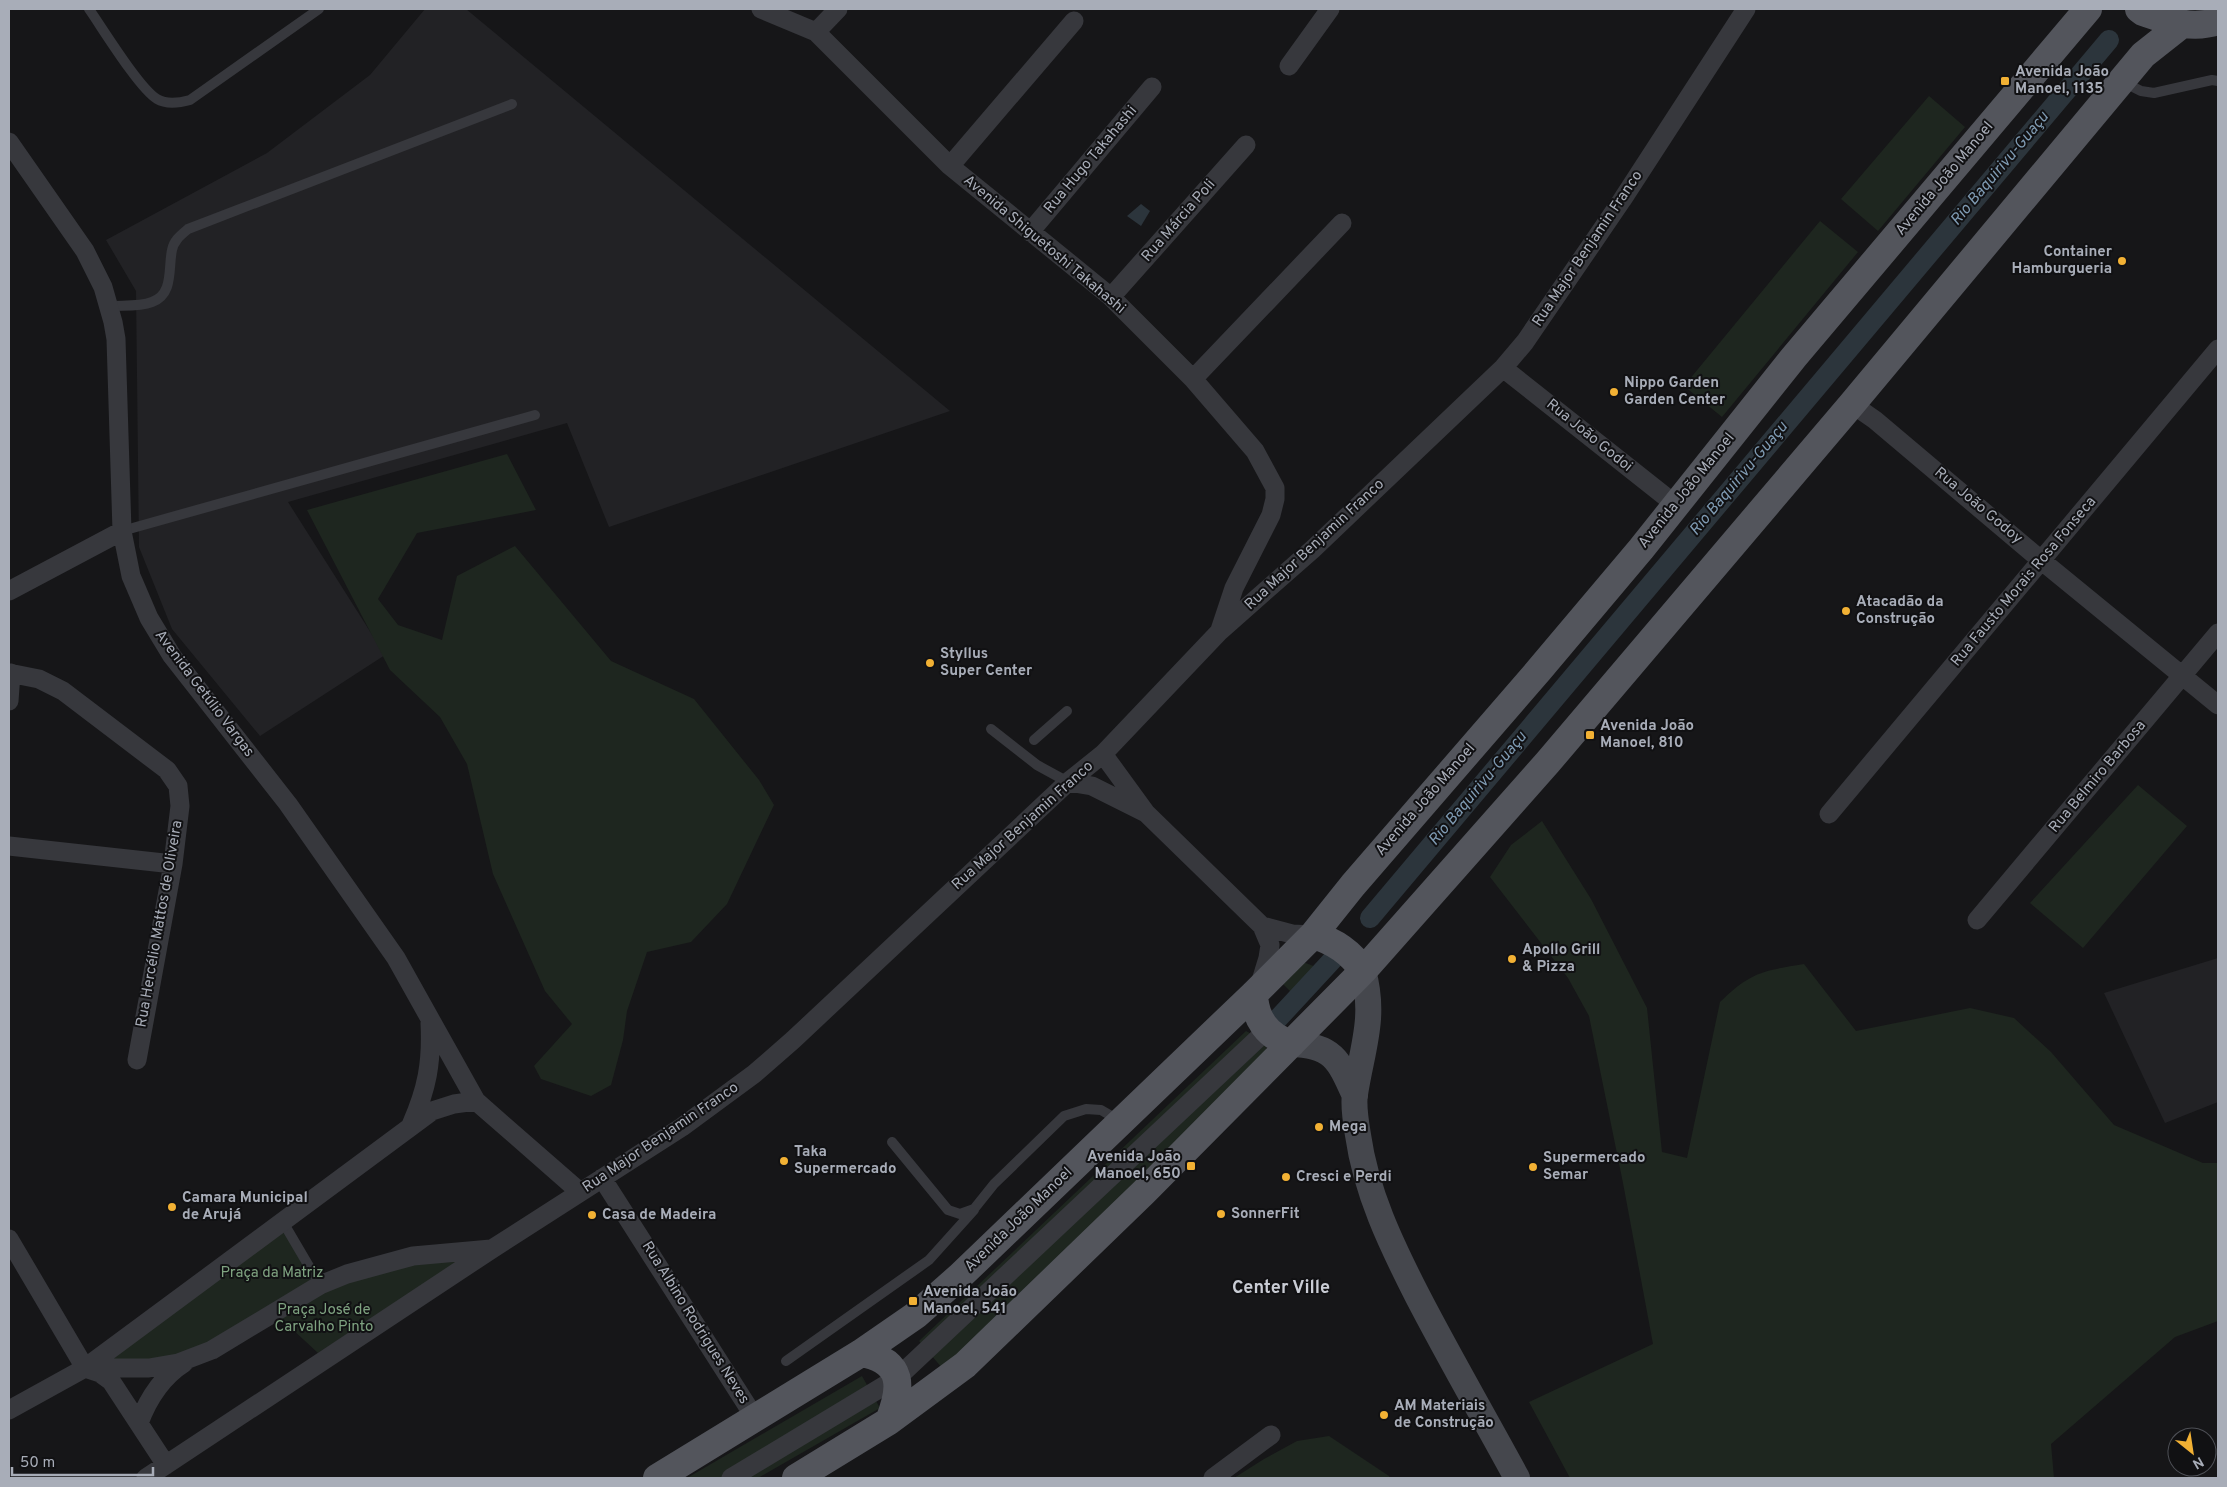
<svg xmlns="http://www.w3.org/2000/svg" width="2227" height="1487" font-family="Overpass,sans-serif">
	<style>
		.built { fill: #222225 }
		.green { fill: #1e261f }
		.water { fill: #2c353c }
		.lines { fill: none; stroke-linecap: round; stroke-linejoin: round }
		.canal { stroke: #2c353c; stroke-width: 20 }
		.lane { stroke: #37383d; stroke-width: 10 }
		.street { stroke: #37383d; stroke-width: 19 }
		.secondary { stroke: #45474d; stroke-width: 26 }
		.primary { stroke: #53555c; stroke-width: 28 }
		.poi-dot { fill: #f2b134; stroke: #111113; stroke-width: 2 }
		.labels { text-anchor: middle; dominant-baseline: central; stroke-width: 4; stroke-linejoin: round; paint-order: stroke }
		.poi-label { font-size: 15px; font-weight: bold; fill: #a8adb8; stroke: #111113; text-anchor: start }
		.street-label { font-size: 15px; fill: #a8adb8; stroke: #111113 }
		.park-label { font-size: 15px; fill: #7fa381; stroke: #111113 }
		.water-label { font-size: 16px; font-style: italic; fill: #7f9bb3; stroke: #111113 }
		.quarter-label { font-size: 18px; font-weight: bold; fill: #c9ccd4; stroke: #111113 }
	</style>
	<rect width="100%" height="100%" fill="#161618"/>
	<path class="built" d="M425,9H466L950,411L609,527L567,423L288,502L385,655L260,736L172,629L139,547L136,291L106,240L267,153L370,75Z
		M2218,958V1102L2165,1123L2104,993Z"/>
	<path class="green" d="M1929,96L1965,127L1878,231L1841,199Z
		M1820,221L1858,252L1722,417L1684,386Z
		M507,454L536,510L417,533L378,599L398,625L442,640L457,576L515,546L611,661L694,699L759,780L774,805L727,904L691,942L647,952L627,1011L623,1040L611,1085L591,1096L541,1079L534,1066L572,1024L545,991L493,874L467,764L440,717L390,670L307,510Z
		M2138,785L2187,826L2083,948L2030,903Z
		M1542,821L1591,899L1647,1008L1662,1152L1687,1158L1720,1002C1751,972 1762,971 1804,964L1856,1031L1970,1008L2014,1018L2051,1052L2114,1125L2203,1163H2218V1321L2175,1337L2051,1444L2054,1478H1570L1529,1402L1653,1344L1623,1183L1589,1016L1568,978L1490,877L1511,845Z
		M1303,962L1316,967L1321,980L1299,1000L1283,984Z
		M1246,1031L1263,1040L1269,1056L943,1369L919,1341Z
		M284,1231L312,1281C270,1306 220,1344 174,1357C151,1363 128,1362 105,1361Z
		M462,1260L318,1353L278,1316L317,1292L389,1265Z
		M862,1376L880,1408L758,1478H687Z
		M1329,1436L1389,1476L1390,1478H1234L1264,1459L1297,1441Z"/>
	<path class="water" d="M1141,204L1150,211L1141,226L1127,216Z"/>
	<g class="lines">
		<path class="canal" d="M1370,918L2109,40
			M1274,1023L1336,956"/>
		<path class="lane" d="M89,9C103,29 139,88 157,99C167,105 179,103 190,100L319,9
			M2123,82L2141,91L2154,93L2212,80L2218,81
			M109,306C123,305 139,307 152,302C174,294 168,268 172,250C174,240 181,235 188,229L512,104
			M122,531L535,415
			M991,729L1037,765L1068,782
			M1034,740L1067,711
			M892,1142L948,1210L960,1214L974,1209L994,1184L1064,1116L1086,1109L1101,1110L1120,1121
			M283,1222L320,1285
			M786,1361L929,1260L974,1210"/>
		<path class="street" d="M761,9L816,32L950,166L1111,297L1193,379L1255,451L1275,488V499L1271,515L1234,588L1220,630
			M816,32L838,9
			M1289,66L1330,9
			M9,142L85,251L103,287L113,322L116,339L122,531L131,576L149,618L172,656L288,804L396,958L476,1101L580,1192
			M950,166L1074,21
			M1030,232L1152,87
			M1111,297L1246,145
			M1503,368L1676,505
			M1193,379L1342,223
			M1852,404L1875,420L2042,561L2218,705
			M9,591L122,531
			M9,673L39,679L63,691L167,770L178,786L180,806L173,864L137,1060
			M9,701L11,673
			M1068,782L1092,786L1146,813L1103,754
			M1146,813L1262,926L1270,945L1268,958L1260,984
			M1829,814L2218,349
			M9,846L173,864
			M1977,920L2218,633
			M1262,926L1292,934L1313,935
			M411,1125C427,1089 432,1063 430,1023
			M602,1178L755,1418
			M9,1239L85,1368
			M85,1368H149L178,1363L212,1350L320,1285L347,1274L413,1256L491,1249
			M88,1369L100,1373L111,1381L166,1465
			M9,1410L85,1368L432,1111L454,1104L476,1101
			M139,1423C148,1399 162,1377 184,1363
			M146,1478L492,1249L682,1127L754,1074L793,1040L1068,782L1103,754L1220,631L1313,549L1503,368L1525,342L1622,200L1746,9
			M731,1478L897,1378L1267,1030
			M1213,1478L1271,1435"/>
		<path class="secondary" d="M1363,971C1376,1017 1362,1049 1355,1094C1353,1106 1356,1123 1358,1135C1366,1192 1391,1244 1417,1295C1449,1357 1484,1417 1517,1478
			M1291,1044C1333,1045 1339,1060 1355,1096"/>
		<path class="primary" d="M2139,9L2143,12C2169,21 2191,30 2218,21
			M1313,935C1334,941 1351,952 1363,971
			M1254,994C1255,1019 1267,1036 1291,1044
			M861,1353C905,1361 902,1388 889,1421
			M657,1478L861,1353L916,1315L959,1277L1254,994L1313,935L1353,885L1539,670L1641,549L1794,357L2088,9
			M796,1478L889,1421L965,1365L1144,1192L1363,971L1548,762L1852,404L2143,55L2181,25"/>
	</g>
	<g class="poi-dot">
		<rect x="2000" y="76" width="10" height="10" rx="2.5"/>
		<circle cx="2122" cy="261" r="5"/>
		<circle cx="1614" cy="392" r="5"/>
		<circle cx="1846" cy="611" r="5"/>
		<circle cx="930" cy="663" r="5"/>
		<rect x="1585" y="730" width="10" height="10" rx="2.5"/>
		<circle cx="1512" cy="959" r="5"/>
		<circle cx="1319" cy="1127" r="5"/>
		<circle cx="784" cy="1161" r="5"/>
		<rect x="1186" y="1161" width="10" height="10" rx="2.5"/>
		<circle cx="1533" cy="1167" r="5"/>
		<circle cx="1286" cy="1177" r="5"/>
		<circle cx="172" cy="1207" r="5"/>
		<circle cx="1221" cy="1214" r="5"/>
		<circle cx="592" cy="1215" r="5"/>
		<rect x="908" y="1296" width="10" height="10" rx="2.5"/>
		<circle cx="1384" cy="1415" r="5"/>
	</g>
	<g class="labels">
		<g class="poi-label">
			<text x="2015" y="72">Avenida João<tspan x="2015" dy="17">Manoel, 1135</tspan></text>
			<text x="2112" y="252" text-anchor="end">Container<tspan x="2112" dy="17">Hamburgueria</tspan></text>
			<text x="1624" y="383">Nippo Garden<tspan x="1624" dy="17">Garden Center</tspan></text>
			<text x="1856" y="602">Atacadão da<tspan x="1856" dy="17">Construção</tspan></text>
			<text x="940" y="654">Styllus<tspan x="940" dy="17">Super Center</tspan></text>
			<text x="1600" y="726">Avenida João<tspan x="1600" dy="17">Manoel, 810</tspan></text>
			<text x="1522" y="950">Apollo Grill<tspan x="1522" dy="17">&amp; Pizza</tspan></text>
			<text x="1329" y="1127">Mega</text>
			<text x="794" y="1152">Taka<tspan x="794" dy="17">Supermercado</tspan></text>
			<text x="1181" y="1157" text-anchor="end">Avenida João<tspan x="1181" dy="17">Manoel, 650</tspan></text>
			<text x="1543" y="1158">Supermercado<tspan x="1543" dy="17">Semar</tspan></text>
			<text x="1296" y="1177">Cresci e Perdi</text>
			<text x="182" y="1198">Camara Municipal<tspan x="182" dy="17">de Arujá</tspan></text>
			<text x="1231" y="1214">SonnerFit</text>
			<text x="602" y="1215">Casa de Madeira</text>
			<text x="923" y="1292">Avenida João<tspan x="923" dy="17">Manoel, 541</tspan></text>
			<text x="1394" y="1406">AM Materiais<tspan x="1394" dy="17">de Construção</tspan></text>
		</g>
		<g class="street-label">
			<text transform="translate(1091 160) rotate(-50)">Rua Hugo Takahashi</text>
			<text transform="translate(1945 179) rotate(-50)">Avenida João Manoel</text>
			<text transform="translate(1179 221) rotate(-49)">Rua Márcia Poli</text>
			<text transform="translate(1044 245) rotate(40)">Avenida Shiguetoshi Takahashi</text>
			<text transform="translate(1588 249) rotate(-56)">Rua Major Benjamin Franco</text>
			<text transform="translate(1589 436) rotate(39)">Rua João Godoi</text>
			<text transform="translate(1687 491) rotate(-51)">Avenida João Manoel</text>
			<text transform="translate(1978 506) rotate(40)">Rua João Godoy</text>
			<text transform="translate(1315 545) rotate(-43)">Rua Major Benjamin Franco</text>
			<text transform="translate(2024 582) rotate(-50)">Rua Fausto Morais Rosa Fonseca</text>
			<text transform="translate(204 694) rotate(53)">Avenida Getúlio Vargas</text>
			<text transform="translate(2098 777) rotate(-50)">Rua Belmiro Barbosa</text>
			<text transform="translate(1426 800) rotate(-49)">Avenida João Manoel</text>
			<text transform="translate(1023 826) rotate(-42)">Rua Major Benjamin Franco</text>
			<text transform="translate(160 924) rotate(-80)">Rua Hercélio Mattos de Oliveira</text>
			<text transform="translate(661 1138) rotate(-34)">Rua Major Benjamin Franco</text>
			<text transform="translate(1019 1220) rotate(-44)">Avenida João Manoel</text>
			<text transform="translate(695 1323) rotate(58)">Rua Albino Rodrigues Neves</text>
		</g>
		<g class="park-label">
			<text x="272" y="1273">Praça da Matriz</text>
			<text x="324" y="1310">Praça José de<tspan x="324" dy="17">Carvalho Pinto</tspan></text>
		</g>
		<g class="water-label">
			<text transform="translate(2000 169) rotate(-50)">Rio Baquirivu-Guaçu</text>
			<text transform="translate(1739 479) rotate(-50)">Rio Baquirivu-Guaçu</text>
			<text transform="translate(1478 789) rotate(-50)">Rio Baquirivu-Guaçu</text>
		</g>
		<g class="quarter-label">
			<text x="1281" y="1288">Center Ville</text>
		</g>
	</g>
	<rect width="2227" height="1487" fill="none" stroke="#a8adb8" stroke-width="20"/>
	<g transform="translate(2192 1452) rotate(150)"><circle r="24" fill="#111113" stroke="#4d4f55"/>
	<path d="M0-4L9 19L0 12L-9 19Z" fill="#f2b134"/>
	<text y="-8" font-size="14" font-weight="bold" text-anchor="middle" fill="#a8adb8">N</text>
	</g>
	<path d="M12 1467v8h141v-8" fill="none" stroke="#a8adb8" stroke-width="2.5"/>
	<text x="20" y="1467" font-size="15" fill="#a8adb8" stroke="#111113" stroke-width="4" paint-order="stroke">50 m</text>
</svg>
